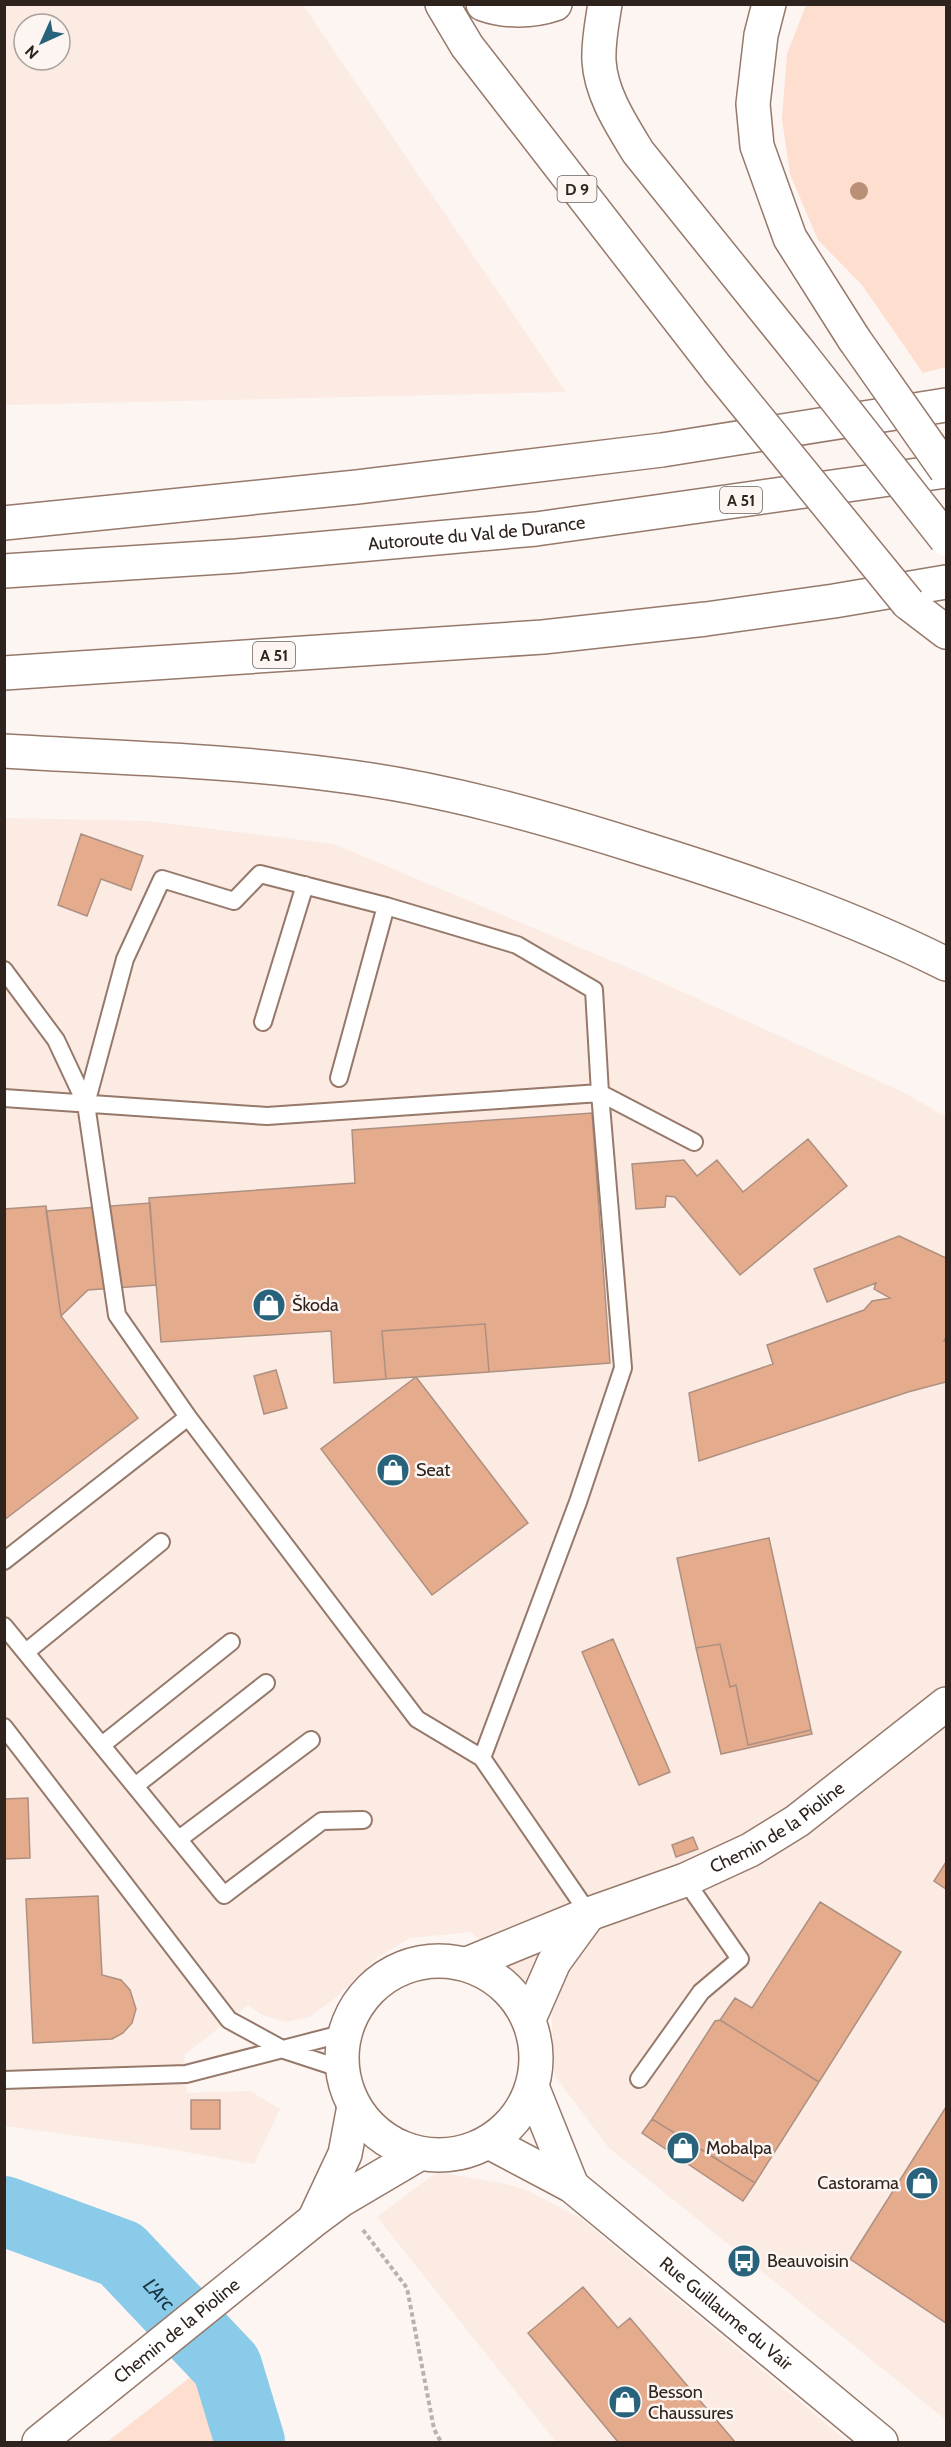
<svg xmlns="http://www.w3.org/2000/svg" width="951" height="2447" font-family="Cabin,sans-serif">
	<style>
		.built { fill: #fbebe3; fill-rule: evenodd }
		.green { fill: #fedece }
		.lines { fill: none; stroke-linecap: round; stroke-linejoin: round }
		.river { stroke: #8acbe9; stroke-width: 70 }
		.building { fill: #e4ab8d; stroke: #ae9081; stroke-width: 1.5 }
		.lane-casing { stroke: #96796a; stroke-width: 20 }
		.street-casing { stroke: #96796a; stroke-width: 36 }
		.secondary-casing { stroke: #96796a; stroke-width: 36 }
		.primary-casing { stroke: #96796a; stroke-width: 36 }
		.highway-casing { stroke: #96796a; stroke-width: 36 }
		.path { stroke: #bab1ad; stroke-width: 4; stroke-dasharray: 4.5 3; stroke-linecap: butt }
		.lane { stroke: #fff; stroke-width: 16 }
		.street { stroke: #fff; stroke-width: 33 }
		.secondary { stroke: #fff; stroke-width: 33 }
		.primary { stroke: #fff; stroke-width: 33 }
		.highway { stroke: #fff; stroke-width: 33 }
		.primary-bridge-casing { stroke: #96796a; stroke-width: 36; stroke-linecap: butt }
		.highway-bridge-casing { stroke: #96796a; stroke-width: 36; stroke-linecap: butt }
		.primary-bridge { stroke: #fff; stroke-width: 33 }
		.highway-bridge { stroke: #fff; stroke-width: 33 }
		.tree { fill: #b99076 }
		.labels { text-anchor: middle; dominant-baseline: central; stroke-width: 5; stroke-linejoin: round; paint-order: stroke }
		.shield { fill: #fcf5f2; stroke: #6c625d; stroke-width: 1.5 }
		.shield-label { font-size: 16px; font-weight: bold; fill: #2f231d }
		.street-label { font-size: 18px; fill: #2f231d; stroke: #fcf5f2 }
		.poi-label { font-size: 18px; fill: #2f231d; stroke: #fcf5f2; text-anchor: start }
		.water-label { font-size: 20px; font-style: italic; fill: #163542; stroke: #fcf5f2 }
	</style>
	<rect width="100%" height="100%" fill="#fcf5f2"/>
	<path class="built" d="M4,5H303L566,392L5,405ZM24,24H60V60H24Z
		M5,818L149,821L334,844L645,975L905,1093L946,1117V2420L609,2148L555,2076L551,2008L471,1932L410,1938L378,1957L335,1998L310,2017L286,2022L262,2015L248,2005L184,2055L187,2093L250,2091L280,2109L254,2164L152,2146L5,2126Z
		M437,2172L506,2184L529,2191L580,2218L848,2442H556L377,2217Z"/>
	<path class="green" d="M806,5H946V367L923,373L862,285L818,240L790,174L782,119L787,54Z
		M228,2348L268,2442H107Z"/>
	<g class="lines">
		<path class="river" id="s1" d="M4,2211L121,2254L227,2366L250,2442"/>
	</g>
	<path class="building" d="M81,834L143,856L131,890L101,879L87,916L58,905Z
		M592,1113L610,1363L489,1372L485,1324L382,1331L386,1379L334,1383L331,1331L161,1342L149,1198L355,1183L352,1130Z
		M808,1139L847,1186L740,1275L675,1197L666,1196L665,1207L636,1209L632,1164L684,1160L697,1176L717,1160L743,1192Z
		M150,1203L156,1285L88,1290L61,1316L46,1211Z
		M46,1206L61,1316L138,1418L4,1520V1209Z
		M899,1236L946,1258V1337L944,1341H946V1382L908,1392L699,1461L689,1393L773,1364L767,1345L864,1310L872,1301L890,1298L874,1289L876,1283L827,1302L814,1269Z
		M485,1324L489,1372L386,1379L382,1331Z
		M276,1370L287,1408L264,1414L254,1376Z
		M416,1377L528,1523L432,1595L321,1449Z
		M769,1538L811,1730L748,1745L736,1685L730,1687L720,1644L696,1648L677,1558Z
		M613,1639L670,1772L639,1785L582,1652Z
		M720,1644L730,1687L736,1685L748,1745L811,1730L812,1734L721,1754L696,1648Z
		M28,1798L30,1858L4,1859V1799Z
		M693,1837L698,1849L676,1857L672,1845Z
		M946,1862V1889L934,1881Z
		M98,1896L102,1975L121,1980L130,1990L136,2009L132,2023L123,2033L112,2039L33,2043L26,1899Z
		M820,1902L901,1952L819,2082L720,2020L735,1998L752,2008Z
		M720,2020L819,2082L755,2183L652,2119L715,2021Z
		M191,2100H220V2129H191Z
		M946,2107V2323L850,2259Z
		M652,2119L755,2183L743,2201L642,2133Z
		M583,2287L618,2328L630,2318L735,2442H618L528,2333Z"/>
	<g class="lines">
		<g class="lane-casing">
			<path id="lane" d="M4,970L56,1040L86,1104L117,1315L188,1417L417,1719L482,1758L589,1914
				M263,1022L305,885
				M339,1078L386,906
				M4,1098L267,1116L600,1093L594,990L517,945L386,906L260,874L234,901L162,879L125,959L86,1104
				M4,1561L188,1417
				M4,1626L224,1895L322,1821L363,1820
				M26,1652L161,1542
				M4,1727L229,2020L284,2050L342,2069
				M102,1745L231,1642
				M482,1758L578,1502L623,1368L600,1093L694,1142
				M135,1786L266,1683
				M179,1839L311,1740
				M639,2079L701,1992L740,1959L685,1880
				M4,2080L186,2074L345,2033"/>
		</g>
		<g class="street-casing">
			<g id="street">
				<path id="s2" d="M467,1964L589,1914L685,1880L750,1850L797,1821L946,1704"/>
				<path d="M529,2019L554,1962L589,1914"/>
			</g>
		</g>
		<g class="secondary-casing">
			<g id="secondary">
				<circle cx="439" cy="2058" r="97"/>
				<path d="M533,2089L572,2186"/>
				<path id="s3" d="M489,2142L572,2186L881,2442"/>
				<path d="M315,2218L345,2154L354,2106"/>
				<path id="s4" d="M39,2442L314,2220L341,2200L419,2154"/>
			</g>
		</g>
		<g class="primary-casing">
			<path id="primary" d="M442,4L467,46L718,370
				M483,4C505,12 532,12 555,4
				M605,4C602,23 598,42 599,61C601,94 621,124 638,152L799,352"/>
		</g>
		<g class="highway-casing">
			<g id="highway">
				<path d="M769,4L761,35L753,104L757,146L790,238L854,339"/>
				<path d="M4,523L357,487L662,450L946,405"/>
				<path id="s5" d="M4,571L237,556L536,529L946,471"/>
				<path d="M908,603L946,632"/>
				<path d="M4,673L543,637L706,619L834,601L946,582"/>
				<path d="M4,751C115,758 226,760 336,775C442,788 544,817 645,849C748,881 850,916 946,964"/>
			</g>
		</g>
		<path class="path" d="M363,2230L407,2288L434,2429L441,2442"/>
		<use href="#lane" class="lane"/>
		<use href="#street" class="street"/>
		<use href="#secondary" class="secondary"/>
		<use href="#primary" class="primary"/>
		<use href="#highway" class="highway"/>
		<g class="primary-bridge-casing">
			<path id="primary-bridge" d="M799,352L946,539
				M718,370L908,603"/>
		</g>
		<g class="highway-bridge-casing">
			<path id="highway-bridge" d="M854,339L946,470"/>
		</g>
		<use href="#primary-bridge" class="primary-bridge"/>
		<use href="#highway-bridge" class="highway-bridge"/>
	</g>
	<circle class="tree" cx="859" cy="191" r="9"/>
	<defs>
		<g id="shop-disc" transform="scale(1.725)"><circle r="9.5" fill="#28627b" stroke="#fcf5f2"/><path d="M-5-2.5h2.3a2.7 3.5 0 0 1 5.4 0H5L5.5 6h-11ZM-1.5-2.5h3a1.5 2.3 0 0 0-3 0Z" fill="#fff"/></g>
		<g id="bus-disc" transform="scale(1.725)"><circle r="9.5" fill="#28627b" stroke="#fcf5f2"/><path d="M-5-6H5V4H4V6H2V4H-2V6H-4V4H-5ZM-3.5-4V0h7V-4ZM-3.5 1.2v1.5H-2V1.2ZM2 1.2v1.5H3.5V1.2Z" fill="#fff"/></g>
	</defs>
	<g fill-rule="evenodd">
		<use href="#shop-disc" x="269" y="1305"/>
		<use href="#shop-disc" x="393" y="1470"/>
		<use href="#shop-disc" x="683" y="2148"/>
		<use href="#shop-disc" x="922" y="2183"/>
		<use href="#bus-disc" x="744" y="2261"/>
		<use href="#shop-disc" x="625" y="2402"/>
	</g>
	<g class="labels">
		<g class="shield">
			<rect x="557.5" y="176" width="39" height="26" rx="4.5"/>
			<rect x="720" y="487" width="42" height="26" rx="4.5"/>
			<rect x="253" y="642" width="42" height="26" rx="4.5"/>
		</g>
		<g class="shield-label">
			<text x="577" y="189">D 9</text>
			<text x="741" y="500">A 51</text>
			<text x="274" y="655">A 51</text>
		</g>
		<g class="street-label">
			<text stroke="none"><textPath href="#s5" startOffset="474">Autoroute du Val de Durance</textPath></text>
			<text stroke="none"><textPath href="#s2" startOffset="340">Chemin de la Pioline</textPath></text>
			<text stroke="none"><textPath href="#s3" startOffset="294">Rue Guillaume du Vair</textPath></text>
			<text stroke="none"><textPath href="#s4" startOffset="177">Chemin de la Pioline</textPath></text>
		</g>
		<g class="poi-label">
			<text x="292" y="1305">Škoda</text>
			<text x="416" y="1470">Seat</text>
			<text x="706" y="2148">Mobalpa</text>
			<text x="899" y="2183" text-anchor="end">Castorama</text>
			<text x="767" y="2261">Beauvoisin</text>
			<text x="648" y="2392">Besson<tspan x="648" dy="21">Chaussures</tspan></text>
		</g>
		<g class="water-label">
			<text stroke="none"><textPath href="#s1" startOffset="180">L'Arc</textPath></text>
		</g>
	</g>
	<rect width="951" height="2447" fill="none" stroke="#2f231d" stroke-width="12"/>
	<g transform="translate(42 42) rotate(225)"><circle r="28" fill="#fcf5f2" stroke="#aaa19d" stroke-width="1.5"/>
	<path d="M0-4.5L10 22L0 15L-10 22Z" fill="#28627b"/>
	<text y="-9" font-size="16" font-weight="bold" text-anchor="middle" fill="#2f231d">N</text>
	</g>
</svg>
